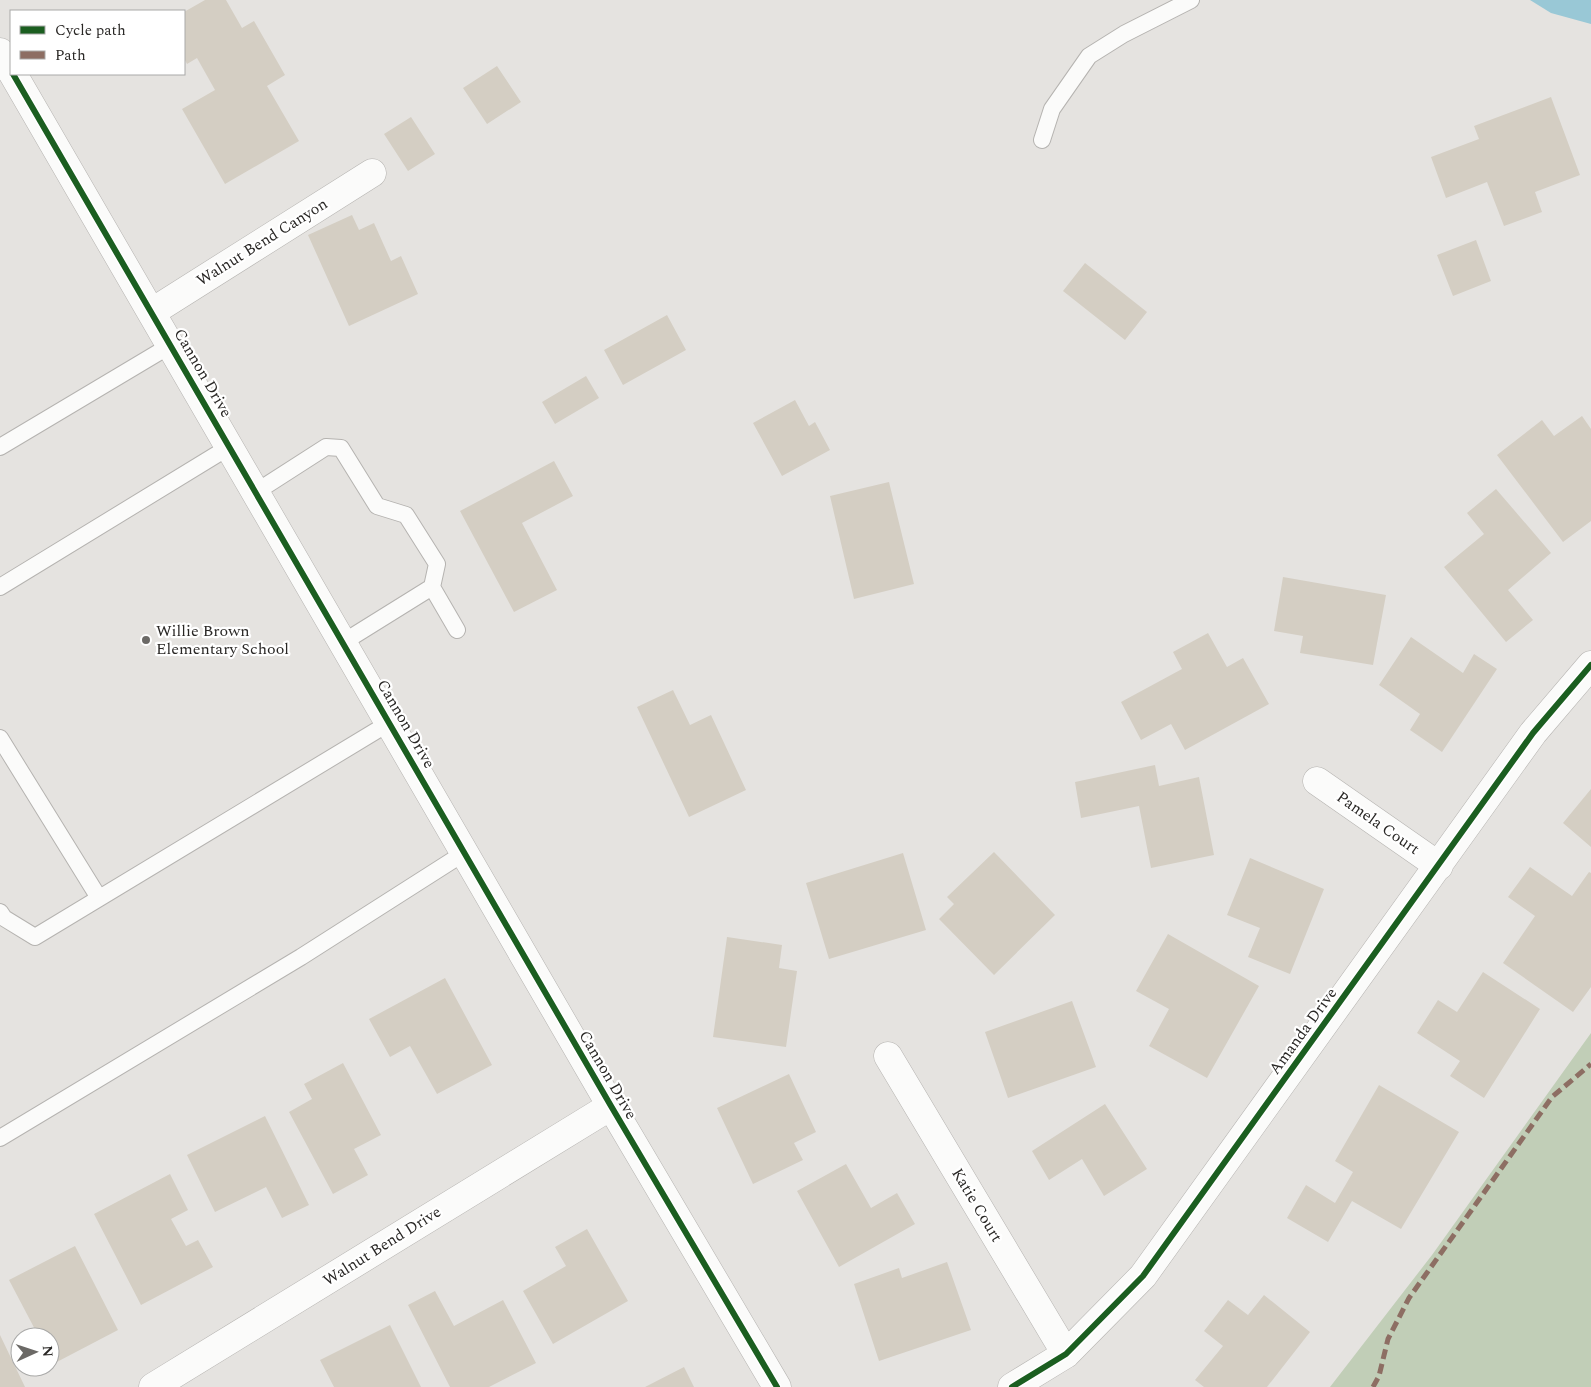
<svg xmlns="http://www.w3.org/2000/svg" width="1591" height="1387" font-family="Spectral,serif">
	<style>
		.green { fill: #c1ceb7 }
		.water { fill: #99c8d6 }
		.building { fill: #d4cec3 }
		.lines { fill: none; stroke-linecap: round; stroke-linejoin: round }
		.lane-casing { stroke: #b5b3b0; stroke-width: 18 }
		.street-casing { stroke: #b5b3b0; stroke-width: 29 }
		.secondary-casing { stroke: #b5b3b0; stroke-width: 29 }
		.lane { stroke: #fbfbfa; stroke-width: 16 }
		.street { stroke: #fbfbfa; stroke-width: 28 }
		.secondary { stroke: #fbfbfa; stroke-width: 28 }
		.quiet { stroke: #8d6e63; stroke-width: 5; stroke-dasharray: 10 5; stroke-linecap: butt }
		.cycleway-casing { stroke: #fff; stroke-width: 9 }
		.cycleway { stroke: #1b5e20; stroke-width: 6 }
		.poi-dot { fill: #6b6966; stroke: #fff; stroke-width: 2 }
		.labels { text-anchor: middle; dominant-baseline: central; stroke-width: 4.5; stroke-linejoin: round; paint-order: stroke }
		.street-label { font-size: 16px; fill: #292725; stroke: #fff }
		.poi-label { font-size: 16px; fill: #292725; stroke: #fff; text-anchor: start }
	</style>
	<rect width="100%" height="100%" fill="#e5e3e0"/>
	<path class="green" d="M1591,1033V1387H1330L1432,1255Z"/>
	<path class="water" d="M1530,0H1591V24L1551,13Z"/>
	<path class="building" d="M205,0H226L242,28L254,21L285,75L267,86L299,141L225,184L182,109L215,90L197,58L187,64L184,58V12Z
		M497,66L521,102L487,124L463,88Z
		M1551,97L1580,175L1535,192L1542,212L1504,226L1487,182L1446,198L1431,157L1479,139L1474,126Z
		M411,117L435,154L408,171L384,134Z
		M352,215L359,230L374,223L391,261L401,256L418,294L349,326L308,235Z
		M1476,240L1491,281L1453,296L1437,255Z
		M1085,263L1147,312L1125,340L1063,291Z
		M667,315L686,350L623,385L604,350Z
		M586,376L599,398L555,424L542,402Z
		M795,400L809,426L815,422L830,450L782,476L753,423Z
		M1582,416L1591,429V521L1563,542L1497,455L1542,420L1554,436Z
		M554,461L573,496L522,523L557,590L514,612L460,511Z
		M889,482L914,584L854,599L830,496Z
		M1496,489L1551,553L1508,590L1533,620L1506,642L1444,567L1484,534L1467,513Z
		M1283,577L1386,595L1373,665L1300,653L1303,636L1274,631Z
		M1208,633L1227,667L1243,658L1269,704L1185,750L1171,724L1141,740L1121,702L1182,669L1173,652Z
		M1411,637L1463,673L1474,654L1497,669L1442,752L1410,730L1420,714L1379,685Z
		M673,690L690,725L711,715L746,790L689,817L637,707Z
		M1155,765L1159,786L1199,777L1214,855L1151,868L1139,806L1081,818L1075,782Z
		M1591,789V847L1563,823Z
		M994,852L1055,915L994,975L939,919L954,904L947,897Z
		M903,853L926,930L829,959L806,883Z
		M1250,858L1324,889L1290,974L1248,957L1260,928L1227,915Z
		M1530,867L1572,896L1589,872L1591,873V987L1573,1012L1503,963L1535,916L1508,897Z
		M1168,934L1259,986L1207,1078L1149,1046L1169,1009L1136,991Z
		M727,937L782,945L779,968L797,971L786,1047L713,1037Z
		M1483,972L1540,1009L1484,1098L1450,1076L1460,1061L1417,1033L1438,1000L1457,1012Z
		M445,978L492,1065L437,1094L410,1046L390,1057L369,1019Z
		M1072,1001L1096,1067L1008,1098L985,1032Z
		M343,1063L381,1135L354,1149L368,1175L333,1194L289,1112L312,1099L304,1084Z
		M789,1074L816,1132L794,1143L803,1160L753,1184L717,1108Z
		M1379,1085L1459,1132L1401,1229L1352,1201L1328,1242L1287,1218L1306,1185L1335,1203L1353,1172L1335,1161Z
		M1105,1104L1147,1169L1104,1196L1082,1159L1049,1180L1032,1151Z
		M265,1116L309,1205L282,1218L266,1187L215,1212L187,1155Z
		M846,1164L871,1208L897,1193L915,1224L839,1267L797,1191Z
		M170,1174L188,1210L171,1219L186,1246L198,1240L213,1267L141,1305L94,1214Z
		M587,1229L628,1301L553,1344L523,1291L566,1266L555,1247Z
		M75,1246L118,1330L53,1364L50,1359V1337H39L9,1280Z
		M947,1262L971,1330L879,1361L854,1284L899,1268L902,1278Z
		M435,1291L454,1326L503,1300L536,1363L489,1387H450L408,1305Z
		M1264,1295L1310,1332L1267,1387H1204L1195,1380L1223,1346L1204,1331L1228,1300L1248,1315Z
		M390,1325L421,1387H334L320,1360Z
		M0,1335L25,1387H0Z
		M684,1367L694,1387H645Z"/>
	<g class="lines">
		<g class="lane-casing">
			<path id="lane" d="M1042,140L1052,109L1089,56L1124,34L1191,0
				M0,447L171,345
				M256,492L326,447L341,448L377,506L406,515L437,564L432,587L457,630
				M0,587L229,447
				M342,643L432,587
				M0,738L99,898
				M0,912L4,918L35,937L389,723
				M0,1138L301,957L464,853"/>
		</g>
		<g class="street-casing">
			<path id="street" d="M152,312L372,173
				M1317,781L1439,866
				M888,1056L1066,1354
				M153,1387L611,1106
				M1012,1387L1066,1354L1143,1276L1533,733L1591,665"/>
		</g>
		<g class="secondary-casing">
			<path id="secondary" d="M0,52L11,71
				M13,74L611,1106L777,1387"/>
		</g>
		<use href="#lane" class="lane"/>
		<use href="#street" class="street"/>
		<use href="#secondary" class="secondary"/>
		<path class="quiet" d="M1373,1387L1379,1376L1388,1339L1409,1298L1552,1097L1591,1064"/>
		<g class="cycleway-casing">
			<path id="cycleway" d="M13,74L611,1106L777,1387
				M1012,1387L1066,1354L1143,1276L1533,733L1591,665"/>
		</g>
		<use href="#cycleway" class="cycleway"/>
	</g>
	<circle class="poi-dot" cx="146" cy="640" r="5"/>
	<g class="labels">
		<g class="street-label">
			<text transform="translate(262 242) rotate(-32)">Walnut Bend Canyon</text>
			<text transform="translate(203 373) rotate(60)">Cannon Drive</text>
			<text transform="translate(406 724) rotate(60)">Cannon Drive</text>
			<text transform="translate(1378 823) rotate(35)">Pamela Court</text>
			<text transform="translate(1303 1031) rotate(-54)">Amanda Drive</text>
			<text transform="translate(608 1075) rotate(60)">Cannon Drive</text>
			<text transform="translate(977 1205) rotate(59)">Katie Court</text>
			<text transform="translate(382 1246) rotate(-32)">Walnut Bend Drive</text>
		</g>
		<g class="poi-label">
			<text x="156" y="631">Willie Brown<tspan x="156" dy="18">Elementary School</tspan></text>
		</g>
	</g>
	<rect x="10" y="10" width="175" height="65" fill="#ffffff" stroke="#a9a9a8"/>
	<rect x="20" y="26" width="25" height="8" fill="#1b5e20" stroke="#a9a9a8"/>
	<text x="55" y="35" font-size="15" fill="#292725">Cycle path</text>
	<rect x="20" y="51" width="25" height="8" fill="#8d6e63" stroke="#a9a9a8"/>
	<text x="55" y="60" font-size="15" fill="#292725">Path</text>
	<g transform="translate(35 1352) rotate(87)"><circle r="24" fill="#ffffff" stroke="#a9a9a8"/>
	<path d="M0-4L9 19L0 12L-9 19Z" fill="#6b6966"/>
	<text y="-8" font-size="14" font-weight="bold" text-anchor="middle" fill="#292725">N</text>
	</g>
</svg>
